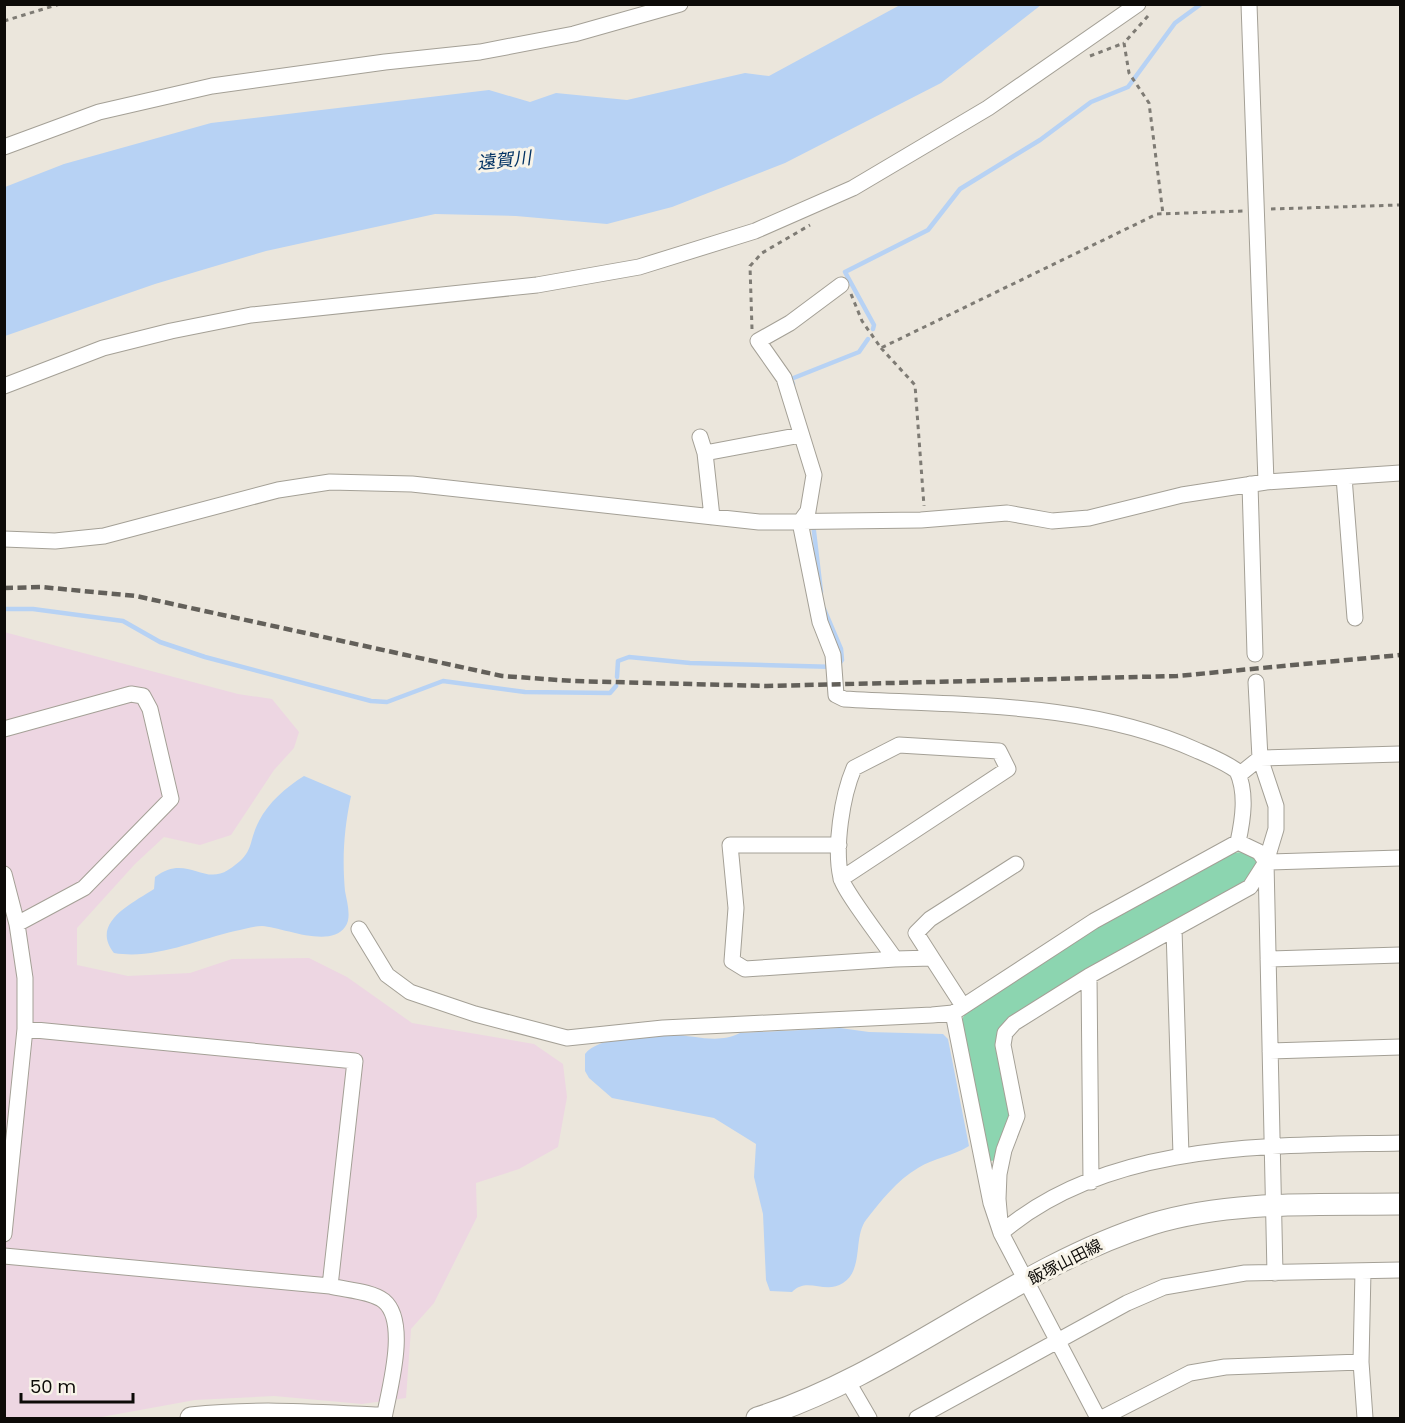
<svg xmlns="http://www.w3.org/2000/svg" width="1405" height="1423" font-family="Poppins,'Noto Sans JP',sans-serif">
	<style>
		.industrial { fill: #edd6e2 }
		.green { fill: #8cd5b0 }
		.water { fill: #b7d2f4 }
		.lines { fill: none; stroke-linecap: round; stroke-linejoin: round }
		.stream { stroke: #b7d2f4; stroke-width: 4.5 }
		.minor-casing { stroke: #a4a096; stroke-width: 17 }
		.secondary-casing { stroke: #a4a096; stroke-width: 23 }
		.path { stroke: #7e7b74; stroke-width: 3; stroke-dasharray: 4.5 4.5; stroke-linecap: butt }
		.minor { stroke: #fff; stroke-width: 15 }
		.secondary { stroke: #fff; stroke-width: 21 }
		.rail { stroke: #63605a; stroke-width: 4.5; stroke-dasharray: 9 4.5; stroke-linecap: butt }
		.labels { text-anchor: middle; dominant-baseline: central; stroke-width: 6; stroke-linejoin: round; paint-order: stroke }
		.street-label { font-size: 16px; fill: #0d0b08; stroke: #f8f4e9 }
		.water-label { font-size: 18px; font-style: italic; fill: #023263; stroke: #f8f4e9 }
	</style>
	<rect width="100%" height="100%" fill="#ebe6dc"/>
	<path class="industrial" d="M4,632L238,694L272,699L299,732L294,748L274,770L231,835L200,845L164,837L135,864L77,928V965L128,976L190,973L232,959L309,958L347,977L412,1023L534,1044L563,1064L567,1097L558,1147L519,1169L476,1183L477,1217L434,1303L411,1329L406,1398L362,1404L274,1396L195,1400L96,1418H5Z"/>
	<path class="green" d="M1242,852L1253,857L1257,863L1248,881L1004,1024L1012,1114L998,1160L990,1161L961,1022L966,1011L1098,925L1233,853Z"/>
	<path class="water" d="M900,5H1041L941,83L785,163L672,207L607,224L516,216L435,214L266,251L155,284L5,336V187L64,164L211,123L489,90L530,102L556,93L627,100L745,73L769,76Z
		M304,776L351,796C344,829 342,858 345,891C347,902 352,918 345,927C330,949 282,927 262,926C253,926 243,930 235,931C196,940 154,960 114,953C90,923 131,904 154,889L155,877C186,853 203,886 228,870C256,852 247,844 259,821C269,802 285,788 304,776Z
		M840,1028L869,1032L943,1034L948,1039L969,1146C953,1156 934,1158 918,1168C897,1180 881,1201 866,1220C853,1237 864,1270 843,1283C825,1295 807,1276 792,1292L770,1291L766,1280L763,1214L754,1177L756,1144L714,1118L612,1098L589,1078L585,1071V1054C597,1037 647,1035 668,1035C694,1034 716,1045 740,1033Z"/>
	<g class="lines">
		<path class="stream" d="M873,329L874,325L845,272L928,230L960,189L1040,140L1091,102L1128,87L1175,23L1201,4
			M793,384L791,379L859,352L868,339
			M813,523L821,592
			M4,609H33L123,621L160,642L205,657L371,701L387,702L443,681L525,692L610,693L616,686
			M617,677L618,661L629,657L690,663L837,667L842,660L841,649L824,609"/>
		<g class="minor-casing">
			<path id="minor" d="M1249,4L1266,482
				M4,147L99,112L212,86L385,62L480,52L574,34L680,4
				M4,386L103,348L171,331L251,315L537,285L639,267L755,231L853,188L988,108L1138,4
				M700,437L705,453L712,517
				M705,453L801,435
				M1344,477L1355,618
				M1250,484L1255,654
				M4,539L55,541L104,536L278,490L330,482L412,484L759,522L921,520L1007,513L1052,521L1089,518L1182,495L1266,482L1400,473
				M4,729L131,694L143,696L150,709L171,799L84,888L17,924
				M1239,775L1260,758L1400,754
				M1238,842L1259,852L1266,862L1275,1273
				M839,845H730L736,908L732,961L745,969L895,959
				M1266,862L1400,858
				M4,874L17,924L25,978V1029L4,1234
				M841,879L1008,769L999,751L899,745L854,768C842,796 834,848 841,878C844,891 885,944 895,959L932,958L963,1006
				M359,929L387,975L410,992L475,1014L567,1038L663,1028L932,1015L953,1013L1094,921L1238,842C1243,819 1247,793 1237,771C1225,762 1210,756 1196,750C1087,701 961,706 844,699L836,695L833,655L820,622L800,522L808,511L814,475L784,378L758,341L790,323L841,285
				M1174,929L1181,1155
				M932,958L916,933L930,919L1016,864
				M1268,959L1400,955
				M1089,976L1091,1182
				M953,1013L991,1203L1001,1233C1108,1141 1268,1146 1400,1143
				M25,1029L355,1061L330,1286
				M1270,1051L1400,1047
				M4,1256L330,1286C345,1290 371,1291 384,1301C409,1322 389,1390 384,1418
				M1361,1362L1363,1271
				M848,1382L869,1418
				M917,1418L1127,1303L1164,1287L1245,1273L1400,1270
				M1098,1418L1001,1233L998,1199L999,1174L1004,1150L1017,1116L1003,1045L1005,1033L1014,1023L1089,976L1250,887L1266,862L1276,829V806L1260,758L1256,682
				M1102,1418L1190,1373L1225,1367L1361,1362L1365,1418"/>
		</g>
		<g class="secondary-casing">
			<path id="secondary" d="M191,1418C254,1411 315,1415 378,1418
				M757,1418C897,1374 1012,1268 1152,1224C1231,1200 1319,1205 1400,1204"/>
		</g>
		<path class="path" d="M1148,16L1124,43L1129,73L1149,103L1163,214
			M4,21L60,4
			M1090,56L1124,43
			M1271,209L1400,205
			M851,294L862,321L881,348L1157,214L1244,211
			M752,329L750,266L762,253L810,225
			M881,348L915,385L924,506"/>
		<use href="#minor" class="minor"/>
		<use href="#secondary" class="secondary"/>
		<path class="rail" d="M4,588L41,587L136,596L502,676L573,681L767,686L1177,676L1400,655"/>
	</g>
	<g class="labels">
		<g class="street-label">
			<text transform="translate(1065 1262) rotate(-27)">飯塚山田線</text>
		</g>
		<g class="water-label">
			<text transform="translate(504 160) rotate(-6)">遠賀川</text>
		</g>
	</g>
	<rect width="1405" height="1423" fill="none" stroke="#0d0b08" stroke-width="12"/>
	<path d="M21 1393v9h112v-9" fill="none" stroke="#0d0b08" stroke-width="3"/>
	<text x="30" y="1393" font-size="18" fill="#0d0b08" stroke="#f8f4e9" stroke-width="4.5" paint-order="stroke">50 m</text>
</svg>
